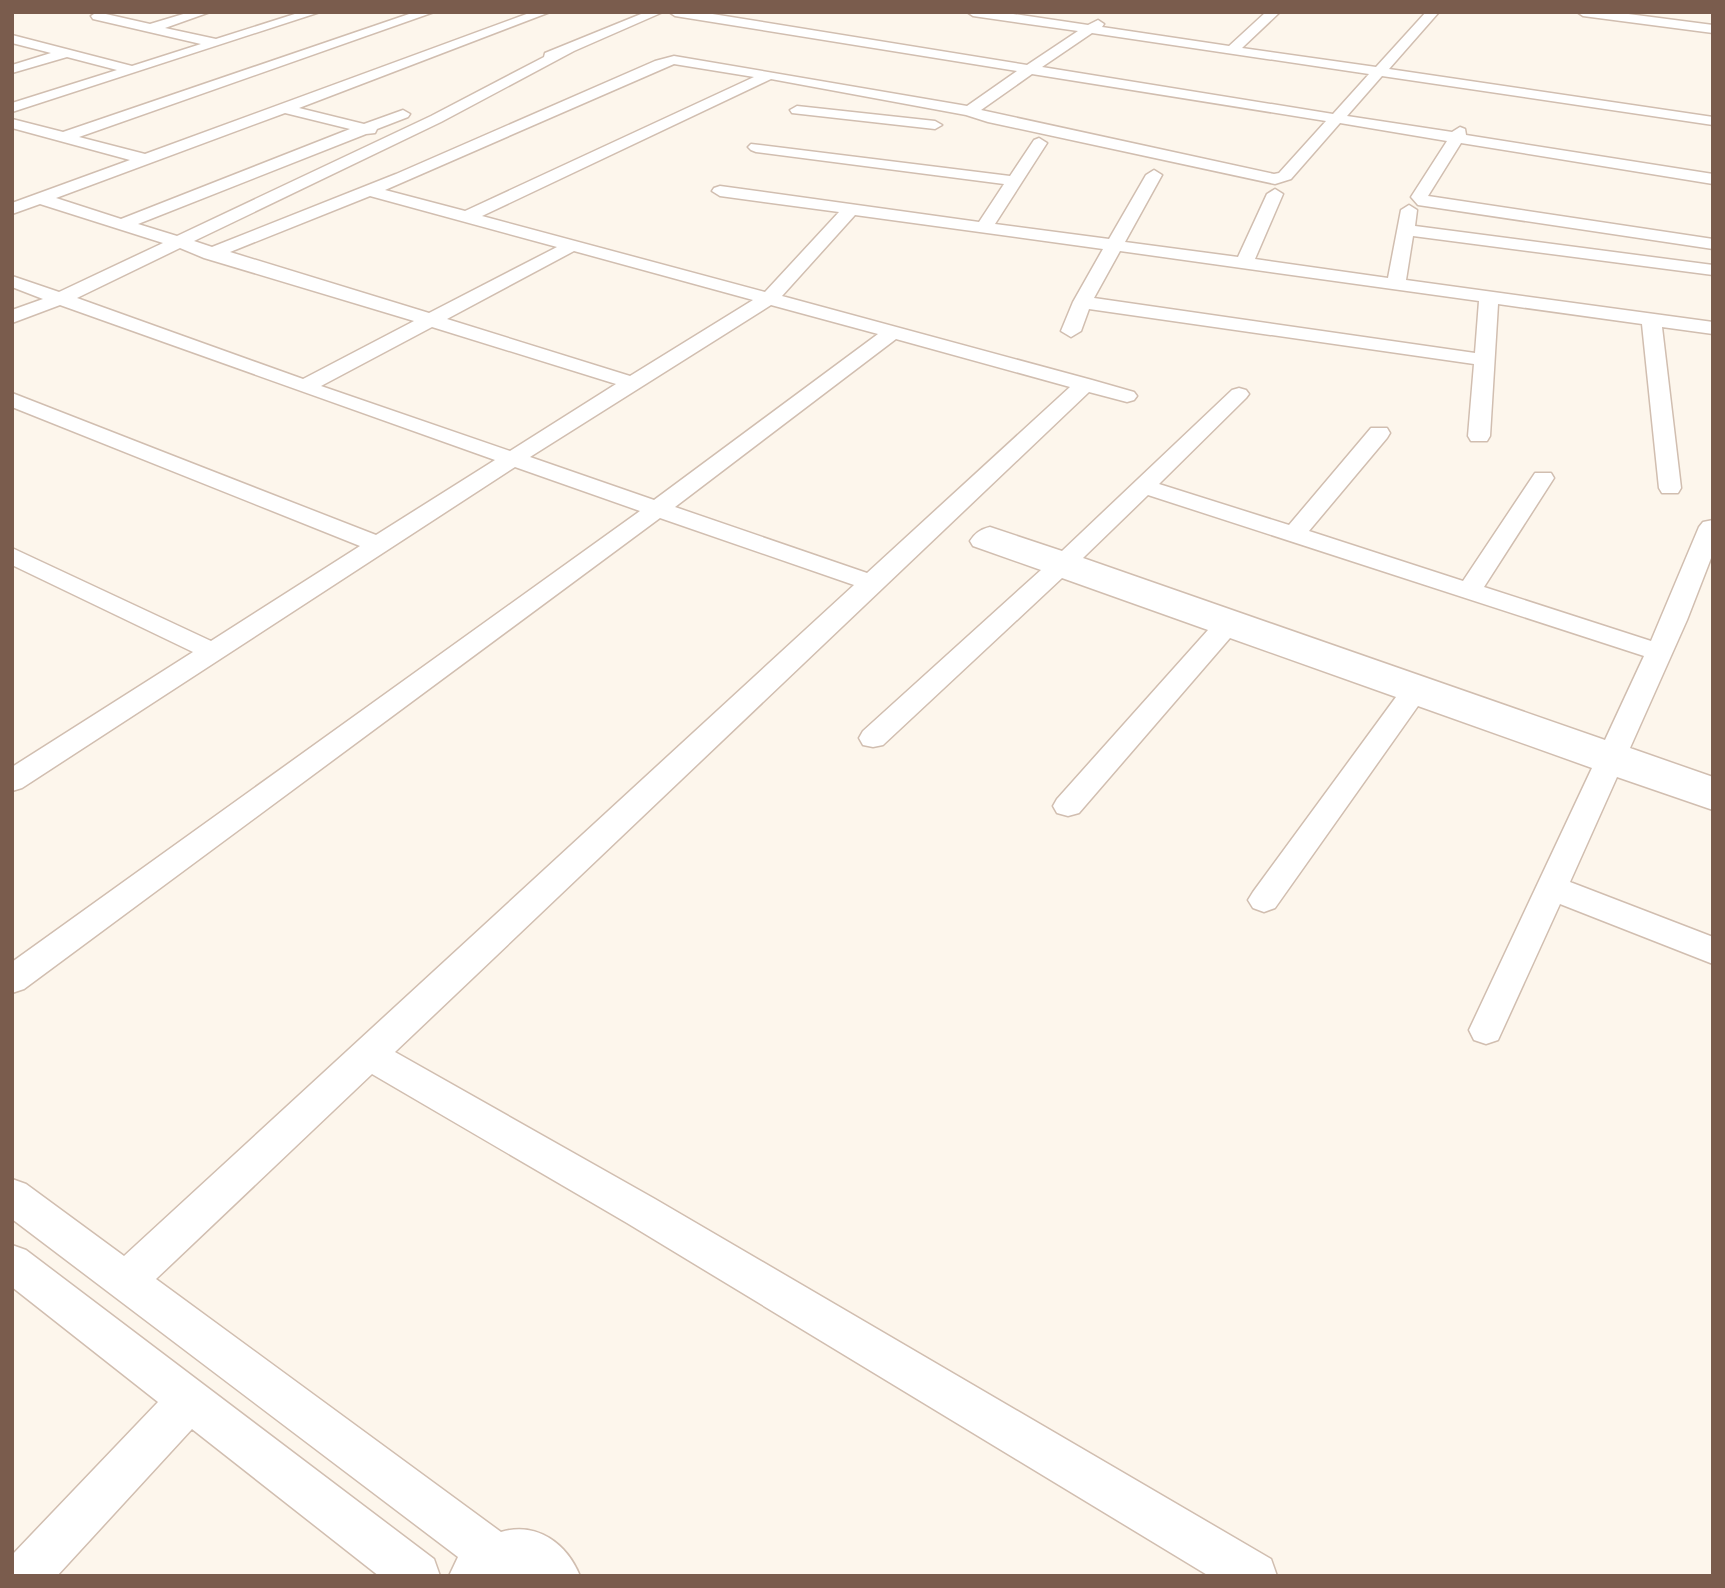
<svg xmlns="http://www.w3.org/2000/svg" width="1725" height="1588" font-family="Helvetica,sans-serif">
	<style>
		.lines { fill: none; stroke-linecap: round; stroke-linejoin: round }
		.street-casing { stroke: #d1beb0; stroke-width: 3 }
		.street { fill: #fff; fill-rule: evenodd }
	</style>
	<rect width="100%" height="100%" fill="#fdf6ec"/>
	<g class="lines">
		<g class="street-casing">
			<path id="street" d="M97,12L150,24L190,12H210L165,28L216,39L301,12H320L12,112V103L117,70L67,57L12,73V65L51,53L12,43V35L132,66L201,44L93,19L91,16Z
				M415,12H434L79,137L145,154L532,12H550L299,108L364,124L403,110L410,114L408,117L377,129L375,133L366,134L138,224L177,236L431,116L544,57L545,53L646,12H663L574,51L441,122L194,241L212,247L396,174L655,61L674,56L967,106L1017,71L675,16L669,12H700L1027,65L1078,31L973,16L967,12H1000L1088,25L1098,20L1104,24L1102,27L1229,46L1266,12H1280L1242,48L1376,67L1426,12H1439L1389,69L1713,117V125L1382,76L1347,116L1452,132L1460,127L1465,129L1466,135L1713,174V184L1461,143L1428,196L1713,239V249L1418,205L1411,197L1447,141L1340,123L1291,179L1275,184L988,122L966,115L771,79L482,216L765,292L839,212L720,196L712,191L714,188L720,186L979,222L1004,184L756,152L751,150L748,147L751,144L1010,176L1034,140L1039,138L1047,143L995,224L1109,239L1146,175L1154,170L1162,175L1125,242L1238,257L1267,194L1275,189L1283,194L1255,259L1388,278L1401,210L1409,205L1417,210L1415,226L1713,265V275L1413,236L1406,280L1713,322V334L1662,327L1681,488L1678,493H1662L1659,488L1642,324L1498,304L1490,436L1487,441H1471L1468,436L1474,364L1089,309L1081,331L1071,337L1061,331L1073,302L1103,249L855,215L782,296L1092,380L1134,392L1137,396L1134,400L1127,402L1089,392L395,1052L655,1199L1271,1559L1277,1576H1209L627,1223L372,1074L156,1279L501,1532C537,1521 567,1544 580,1576H449L458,1557L12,1219V1179L26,1184L124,1256L854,585L660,518L24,989L12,993V962L640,511L515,467L22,788L12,791V767L193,652L12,565V548L211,641L360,546L12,407V393L376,535L495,460L60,305L12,323V310L43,299L12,287V276L59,292L163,243L40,204L12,214V203L130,160L12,128V119L63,132ZM1092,33L1369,74L1333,114L1042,67ZM674,64L754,77L465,211L385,190ZM1032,74L1326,121L1279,173L1274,174L981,110ZM285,113L350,129L121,219L56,198ZM370,196L557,247L429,313L230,252ZM180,248L204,258L414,321L303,379L77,298ZM574,251L753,300L630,376L447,319ZM1120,251L1479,301L1475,353L1094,298ZM771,305L878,334L654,500L530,457ZM432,327L616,384L510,451L321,386ZM896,339L1070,387L867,573L675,507Z
				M1577,12H1613L1713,25V33L1583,16Z
				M797,106L935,121L942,125L935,129L792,113L790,110Z
				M1239,388L1246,390L1249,394L1246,398L1159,484L1289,525L1371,428H1387L1390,433L1387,438L1309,531L1463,581L1535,473H1551L1554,478L1484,587L1651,641L1699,527L1703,522L1713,520V553L1687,620L1630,748L1713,777V810L1617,777L1570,882L1713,937V964L1560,904L1498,1040L1486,1044L1474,1040L1469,1030L1592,768L1418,706L1275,908L1264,912L1253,908L1248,900L1253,892L1396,697L1230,638L1079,813L1068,816L1057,813L1053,806L1057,799L1208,630L1062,578L883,745L873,747L863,745L859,738L863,731L1041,570L973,546L970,541C975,533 981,529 990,527L1062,551L1232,390ZM1148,495L1644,656L1605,740L1083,558Z
				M12,1245L26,1250L434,1559L440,1576H379L192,1429L57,1576H12V1555L158,1402L12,1287Z"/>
		</g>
		<use href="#street" class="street"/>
	</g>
	<rect width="1725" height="1588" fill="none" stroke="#7a5c4d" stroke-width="28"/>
</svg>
